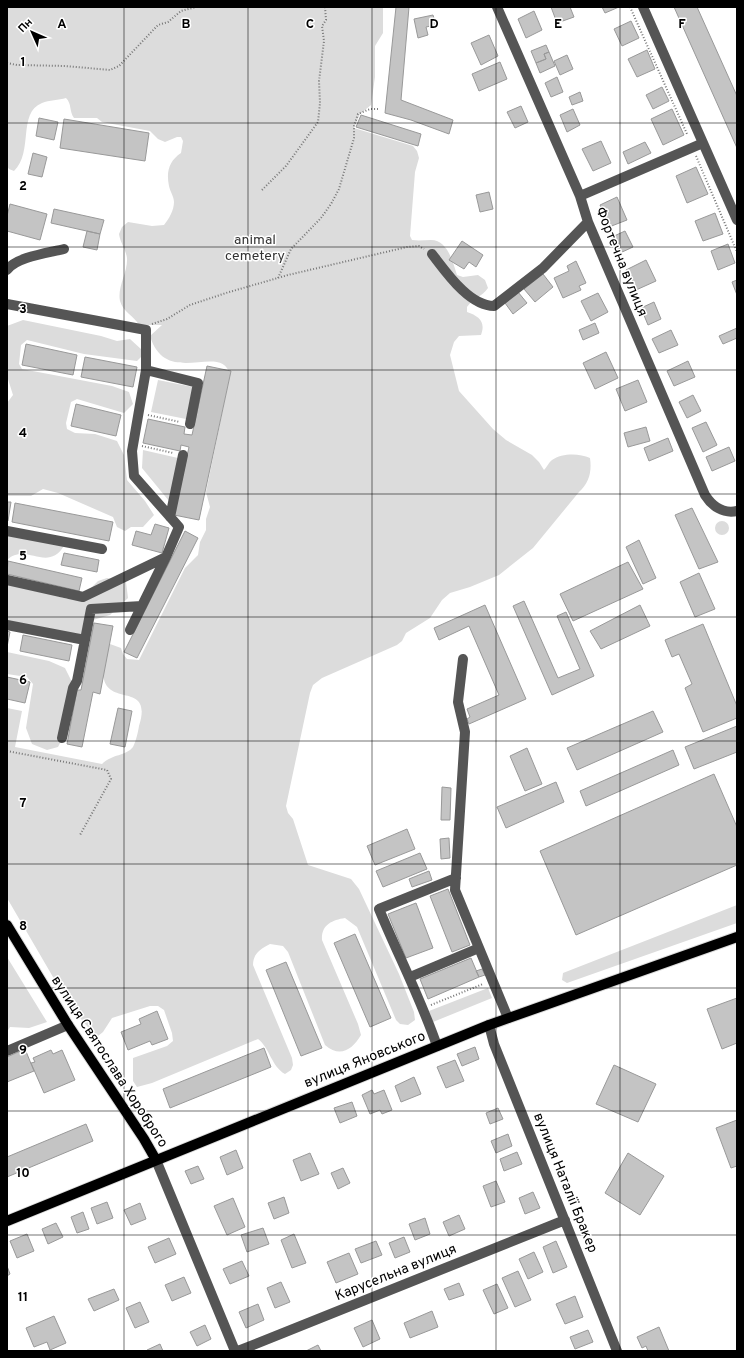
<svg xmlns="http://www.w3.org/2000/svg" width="744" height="1358" font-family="Overpass,sans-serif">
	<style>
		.green { fill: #dcdcdc }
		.building { fill: #c4c4c4; stroke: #999 }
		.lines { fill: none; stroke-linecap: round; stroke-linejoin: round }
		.major-casing { stroke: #dbdbdb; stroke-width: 12 }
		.path { stroke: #777; stroke-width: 2; stroke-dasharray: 1 2; stroke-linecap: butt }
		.minor { stroke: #555; stroke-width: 10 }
		.major { stroke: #000; stroke-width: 10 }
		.grid { fill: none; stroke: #000; stroke-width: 1; stroke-opacity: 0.55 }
		.labels { text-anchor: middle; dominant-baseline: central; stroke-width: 3; stroke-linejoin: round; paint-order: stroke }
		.park-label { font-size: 14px; fill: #333; stroke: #fff }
		.street-label { font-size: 14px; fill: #000; stroke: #fff }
		.grid-label { font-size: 13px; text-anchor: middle; font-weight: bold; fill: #000; stroke: #fff; stroke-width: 3; stroke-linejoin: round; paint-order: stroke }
	</style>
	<rect width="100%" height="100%" fill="#fff"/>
	<path class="green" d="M7,7H383V33L375,46V77L371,105L360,114L354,128L413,146L417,151L419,158L415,172L410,236L412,240C419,241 425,240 431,240C448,240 453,263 457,275L463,277L478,275L485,280L488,288C482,297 473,298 467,307V312C479,316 486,322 481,335L459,336L454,342L450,355L459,391L493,429L506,440L532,455L539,462L544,470C547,467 549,462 552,460C562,453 579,453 590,458C592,472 589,483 579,492L533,548L499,575L470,587L450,593L442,600L430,618L406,633L402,641L397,645L322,678L313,685L310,693L286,806L288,813L293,819L308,865L351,879L359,889L399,974L414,1012L415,1020L408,1025L400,1024L396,1020L357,927L345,918C332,920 321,925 322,940L358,1024L361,1035C352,1050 340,1058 325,1045L288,952L283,946L270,944C260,949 253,954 253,965L292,1058L293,1065L291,1070L285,1074C271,1066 270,1048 258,1039L152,1083L137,1087L133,1081V1058L167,1046L173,1041L172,1033L164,1010L158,1006H150L112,1018L103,1032L98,1036L92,1032L76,1013L53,977L7,898V708L22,711L15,747L102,764C112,754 126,756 133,747C136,741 138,732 139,726C154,678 102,711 103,670C104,661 105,652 110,644L121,648L123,654L127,659L139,660L185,568L198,555L200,542L206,530V519L210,507L206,492L230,375C222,341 166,389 150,336L162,325H139C134,316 123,312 120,301C117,287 128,272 127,258C126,250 120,242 119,234L122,227L128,222L152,226L164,225C169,219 174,210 174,202C174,197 170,191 169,186C166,172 169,161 181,153L183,141L181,137H177L165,142L158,139L150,131L102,122L97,118H74C69,111 72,104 66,98C59,100 49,100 42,103C17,113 34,152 14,171L9,169L7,166Z
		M23,320L101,336L117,341L130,339L142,350V356L137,361L84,354L27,340L21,345L19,364L22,369L112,386L129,392L133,404L124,413L77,399L71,402L66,423L67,429L75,433L95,434L117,441L124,455L127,480L145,501L154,515L143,527H131L125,531L117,527L113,517L58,493L43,489L31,496H7V403L13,395L7,376V326Z
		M158,380L193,387L186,419L151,412Z
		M143,450L178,458L169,501L142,468Z
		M715 528a7 7 0 1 1 14 0a7 7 0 1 1-14 0Z
		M11,527L60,537L64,546C47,573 26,542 7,560V528Z
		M107,578L126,582L128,598L110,615L93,620L89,634L71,641L7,628V580L67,599L87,592L98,581Z
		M7,652L49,661L65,668L72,682L67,730L58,747L47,750L32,744L26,728L33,684L27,677L7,674Z
		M737,905V923L567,983L562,980L563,973Z
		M7,957L47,1022L29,1028L10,1027L7,1032Z
		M488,988L492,998L433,1022L429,1011Z"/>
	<path class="building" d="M396,7H409L401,100L453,120L449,134L411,120L385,113Z
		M551,7H570L574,17L557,23Z
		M602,7H619L605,13Z
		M674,7H697L737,96V148Z
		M534,11L542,30L526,38L518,19Z
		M433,15L436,25L426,27L428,35L418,38L414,19Z
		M631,21L639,38L622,46L614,29Z
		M489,35L498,56L481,65L471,43Z
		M546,45L549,52L544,54L546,59L536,63L531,51Z
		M647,50L655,69L637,77L628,59Z
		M549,52L555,66L540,73L536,63L546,59L544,54Z
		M567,55L573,69L560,75L554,61Z
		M500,62L507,79L479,91L472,74Z
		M557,77L563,92L551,97L545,83Z
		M662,87L669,101L653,109L646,95Z
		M580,92L583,101L572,105L569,97Z
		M521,106L528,122L515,128L507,112Z
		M573,109L580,125L567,132L560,115Z
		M672,109L684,135L663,145L651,119Z
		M361,115L421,134L418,146L356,127Z
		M39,118L58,122L54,140L36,136Z
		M64,119L149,133L145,161L60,148Z
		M601,141L611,163L593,171L582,149Z
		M645,142L651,153L628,164L623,152Z
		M33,153L47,157L42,177L28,174Z
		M696,167L708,194L687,203L676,176Z
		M489,192L493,209L480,212L476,195Z
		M617,197L627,220L609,227L600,205Z
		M10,204L47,214L40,240L7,231V216Z
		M54,209L104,220L100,234L51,223Z
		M715,213L723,234L703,241L695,221Z
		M87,231L100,234L97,250L83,247Z
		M625,231L633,247L620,253L612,237Z
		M462,241L483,255L476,267L469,262L464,269L449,260Z
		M728,244L735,263L718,270L711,251Z
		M646,260L656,281L636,290L626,270Z
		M576,261L586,283L579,286L581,290L563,298L554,278L569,271L567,266Z
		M543,274L553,287L535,302L524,289Z
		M737,280V295L732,282Z
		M518,292L527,303L513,314L505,303Z
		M598,293L608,312L591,321L581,301Z
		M654,302L661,319L648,325L641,308Z
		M595,323L599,333L583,340L579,330Z
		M737,328V338L723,344L719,336Z
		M671,330L678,345L659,353L652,339Z
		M26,344L77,355L73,375L22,365Z
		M606,352L618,378L595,389L583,363Z
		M85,357L137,367L133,387L81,377Z
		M688,361L695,377L674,386L667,371Z
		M207,366L231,371L199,520L174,515L189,447L181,445L180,451L143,443L148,419L185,427L184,434L192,435Z
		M638,380L647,402L625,411L616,389Z
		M693,395L701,411L687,418L679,402Z
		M76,404L121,415L116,436L71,426Z
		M706,422L717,445L703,452L692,428Z
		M646,427L650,441L628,447L624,433Z
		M668,438L673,451L649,461L644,448Z
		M729,447L735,461L712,471L706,457Z
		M7,502H11L8,521H7Z
		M15,503L113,522L109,541L12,522Z
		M692,508L718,562L699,569L675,515Z
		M155,524L169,528L162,553L132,545L136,531L151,535Z
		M185,531L198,538L137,658L124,652Z
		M639,540L656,578L643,584L626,547Z
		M64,553L99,560L97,572L61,565Z
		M8,561L82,578L79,591L7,574Z
		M628,562L643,589L573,621L560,594Z
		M699,573L715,609L695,617L680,582Z
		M524,601L558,678L580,669L557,616L566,612L594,676L552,695L513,606Z
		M485,605L526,699L469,724L467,719L470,717L467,709L499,695L469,626L439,640L434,628Z
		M640,605L650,626L601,649L590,631Z
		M94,623L113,626L100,694L93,692L82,747L67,744L77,690H81Z
		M703,624L737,706V718L703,732L685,688L692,684L679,654L672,657L665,640Z
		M7,631L10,632L7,647Z
		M23,635L72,645L69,661L20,651Z
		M7,677L30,682L25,703L7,699Z
		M118,708L132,711L125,747L110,744Z
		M653,711L663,732L577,770L567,748Z
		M737,726V752L694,769L685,747Z
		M527,748L542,784L525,791L510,756Z
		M673,750L679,765L586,806L580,791Z
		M714,774L737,827V865L576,935L540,851Z
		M556,782L564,802L506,828L497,807Z
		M442,787L451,788L450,820H441Z
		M407,829L415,849L375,865L367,846Z
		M449,838L450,858L441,859L440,839Z
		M420,853L427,869L383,887L376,871Z
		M429,871L432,880L412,887L409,879Z
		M448,889L470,945L452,952L430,896Z
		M416,903L433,948L406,958L388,914Z
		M355,934L391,1018L370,1027L334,943Z
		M471,958L479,977L428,999L420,979Z
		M286,962L322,1048L301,1056L266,970Z
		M482,969L485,975L479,977L476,971Z
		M737,998V1043L722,1049L707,1009Z
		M157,1011L168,1039L152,1045L150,1041L128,1050L121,1032L141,1024L139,1019Z
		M475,1047L479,1059L462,1066L457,1054Z
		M264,1048L271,1067L170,1108L163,1089Z
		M25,1049L34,1071L7,1082V1057Z
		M51,1050L53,1054L62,1050L75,1080L44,1093L31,1063L35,1062L33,1058Z
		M455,1060L464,1081L446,1088L437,1067Z
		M614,1065L656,1084L638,1122L596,1104Z
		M414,1077L421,1094L401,1102L395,1086Z
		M372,1090L374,1094L384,1090L392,1110L382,1114L380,1110L370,1114L362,1095Z
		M352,1102L357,1116L340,1123L334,1108Z
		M498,1108L503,1119L490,1124L486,1113Z
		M737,1120V1166L731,1168L716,1128Z
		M86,1124L93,1141L7,1177V1157Z
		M508,1134L512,1146L496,1153L491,1141Z
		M236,1150L243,1168L227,1175L220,1157Z
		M517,1152L522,1164L504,1171L500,1159Z
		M310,1153L319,1174L301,1181L293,1160Z
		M628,1153L664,1176L640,1215L605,1193Z
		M198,1166L204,1179L191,1184L185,1171Z
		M343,1168L350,1183L338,1189L331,1173Z
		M496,1181L505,1202L491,1207L483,1186Z
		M533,1192L540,1208L525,1214L519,1198Z
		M284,1197L289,1213L274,1219L268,1203Z
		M233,1198L245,1227L227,1235L214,1206Z
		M107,1202L113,1218L97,1224L91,1208Z
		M140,1203L146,1219L131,1225L124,1210Z
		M83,1212L89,1229L77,1233L71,1217Z
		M459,1215L465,1229L449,1236L443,1222Z
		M425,1218L430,1234L415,1240L409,1224Z
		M56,1223L63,1237L48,1244L42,1229Z
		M263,1228L269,1244L247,1252L241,1235Z
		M27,1234L34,1251L17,1258L10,1241Z
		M294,1234L306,1263L292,1268L281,1240Z
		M404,1237L410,1252L395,1258L389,1243Z
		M169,1238L176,1254L155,1263L148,1247Z
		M376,1241L382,1255L361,1263L355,1249Z
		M556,1241L567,1267L553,1273L543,1247Z
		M534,1252L543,1272L528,1279L519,1259Z
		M349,1253L358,1274L336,1283L327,1262Z
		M242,1261L249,1276L230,1284L223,1269Z
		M7,1266L10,1274L7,1276Z
		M518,1271L531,1300L515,1307L502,1278Z
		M184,1277L191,1293L172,1301L165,1285Z
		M281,1282L290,1302L275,1308L267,1288Z
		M459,1283L464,1295L449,1300L444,1289Z
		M497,1284L508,1308L494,1314L483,1290Z
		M114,1289L119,1300L94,1311L88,1299Z
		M575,1296L583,1317L565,1324L556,1304Z
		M140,1302L149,1322L135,1328L126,1308Z
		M258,1304L264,1320L246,1328L239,1312Z
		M432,1311L438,1327L410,1338L404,1323Z
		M54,1316L66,1343L50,1350L47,1342L34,1347L26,1328Z
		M372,1320L380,1339L363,1347L354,1328Z
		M205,1325L211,1339L197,1346L190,1332Z
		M659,1327L669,1351H648L646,1346L642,1348L637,1337Z
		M588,1330L593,1342L575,1349L570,1337Z
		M160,1344L163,1351H147V1350Z
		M318,1345L321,1351H306Z"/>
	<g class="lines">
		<g class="major-casing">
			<path id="major" d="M7,925L68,1025L144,1139L156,1160
				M7,1221L489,1025L737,937"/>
		</g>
		<path class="path" d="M630,7L687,134
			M7,63L17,65L65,66L110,70L119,66L158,25L168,22L181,11L196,7
			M696,156L737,252
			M262,190L286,166L318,122L320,103L319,81L324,41L322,26L326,20L325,7
			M278,278L291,249L321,218L331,204L339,189L354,138V126L358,114L370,109H378
			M152,324L167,319L190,305L226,293L288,275L407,247L419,246L424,249
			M148,415L180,422
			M142,446L173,453
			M7,751L107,770L111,779L80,835
			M431,1005L483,984"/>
		<path class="minor" d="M497,7L580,196L588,222L705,495C712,506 723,514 737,511
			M643,7L737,220
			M580,196L703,143
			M432,254C446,272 469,306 494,306L543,268L588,222
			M7,270C16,257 48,253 64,249
			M7,304L146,330V370L132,451L134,476L179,527L166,557L83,597L7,580
			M146,370L198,383L190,424
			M170,517L183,455
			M7,531L102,549
			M7,625L85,640
			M130,630L166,557
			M463,659L458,702L465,732L455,890L508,1018
			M62,738L73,688L77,681L91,609L142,606
			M410,977L479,948
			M489,1025L494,1044L617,1351
			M437,1046C421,999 398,955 379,909L456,878
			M7,1051L68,1025
			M156,1160L235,1351
			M238,1351L565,1220"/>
		<use href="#major" class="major"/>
	</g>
	<path class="grid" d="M124,7V1351M248,7V1351M372,7V1351M496,7V1351M620,7V1351M7,123H737M7,247H737M7,370H737M7,494H737M7,617H737M7,741H737M7,864H737M7,988H737M7,1111H737M7,1235H737"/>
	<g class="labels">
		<g class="park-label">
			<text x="255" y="240">animal<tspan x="255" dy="16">cemetery</tspan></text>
		</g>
		<g class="street-label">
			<text transform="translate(621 262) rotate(68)">Фортечна вулиця</text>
			<text transform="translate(365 1060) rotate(-22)">вулиця Яновського</text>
			<text transform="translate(109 1062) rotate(57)">вулиця Святослава Хороброго</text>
			<text transform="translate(565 1183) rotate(68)">вулиця Наталії Бракер</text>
			<text transform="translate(396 1273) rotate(-22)">Карусельна вулиця</text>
		</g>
	</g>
	<g class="grid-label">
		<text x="62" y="28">A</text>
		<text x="186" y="28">B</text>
		<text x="310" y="28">C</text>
		<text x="434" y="28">D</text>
		<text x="558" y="28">E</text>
		<text x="682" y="28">F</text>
		<text x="23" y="66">1</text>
		<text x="23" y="190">2</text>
		<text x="23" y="313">3</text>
		<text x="23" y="437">4</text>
		<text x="23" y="560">5</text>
		<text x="23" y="684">6</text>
		<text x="23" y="807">7</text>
		<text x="23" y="930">8</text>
		<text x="23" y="1054">9</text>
		<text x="23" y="1177">10</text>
		<text x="23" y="1301">11</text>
	</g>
	<rect width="744" height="1358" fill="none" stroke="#000000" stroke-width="16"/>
	<g transform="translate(32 32) rotate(315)" stroke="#ffffff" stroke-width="3" paint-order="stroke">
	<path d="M0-3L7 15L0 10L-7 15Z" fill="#000000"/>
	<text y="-6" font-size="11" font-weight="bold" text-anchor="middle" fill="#000000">Пн</text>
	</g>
</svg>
